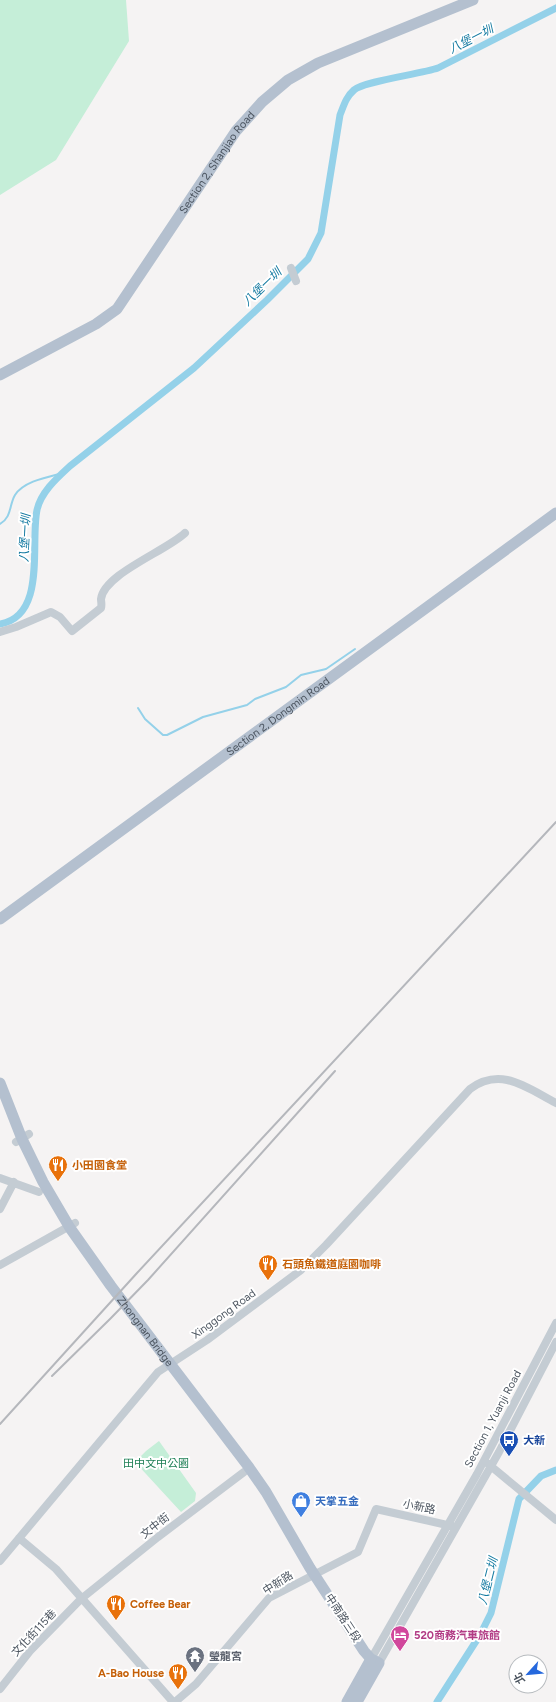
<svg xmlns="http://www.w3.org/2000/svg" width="556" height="1702" font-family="Figtree,'Noto Sans TC',sans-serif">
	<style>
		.green { fill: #c5eed8 }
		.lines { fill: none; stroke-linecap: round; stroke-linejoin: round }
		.stream { stroke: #94d1e9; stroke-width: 2 }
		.canal { stroke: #94d1e9; stroke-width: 7 }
		.minor { stroke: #c4ccd3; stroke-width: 8 }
		.major { stroke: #b4c0cf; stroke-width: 11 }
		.rail { stroke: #b5b7bc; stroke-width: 2 }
		.labels { text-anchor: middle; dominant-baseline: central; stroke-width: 4; stroke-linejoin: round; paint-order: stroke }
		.street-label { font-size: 11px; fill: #4b545f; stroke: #fff }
		.food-label { font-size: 11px; font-weight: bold; fill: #c56008; stroke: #fff; text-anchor: start }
		.transit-label { font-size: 11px; font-weight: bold; fill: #164399; stroke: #fff; text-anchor: start }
		.park-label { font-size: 11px; fill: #1d7f55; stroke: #fff }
		.shop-label { font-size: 11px; font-weight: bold; fill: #366cbe; stroke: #fff; text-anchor: start }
		.hotel-label { font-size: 11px; font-weight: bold; fill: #b23c85; stroke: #fff; text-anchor: start }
		.worship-label { font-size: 11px; font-weight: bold; fill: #5b616d; stroke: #fff; text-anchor: start }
		.water-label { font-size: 12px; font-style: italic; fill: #147aa1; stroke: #fff }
	</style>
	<rect width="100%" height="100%" fill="#f5f3f3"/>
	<path class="green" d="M0,0H126L129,41L56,160L0,195Z
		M159,1441L196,1493L195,1501L181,1512L135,1462L146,1451Z"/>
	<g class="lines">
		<path class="stream" d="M0,524C12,517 9,505 15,495C24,481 48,477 63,473
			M138,708L145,719L163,735H167L203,717L247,705L255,699L286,687L301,675L326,669L355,649"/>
		<path class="canal" d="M0,624C47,616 30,543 37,510C41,492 57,478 70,466L194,368L267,300L308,259L321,233L340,115C344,105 346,97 354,90C364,81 421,74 438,68L556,8
			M437,1702L480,1635L491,1613L519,1499L541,1476L556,1470"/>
		<path class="minor" d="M291,268L296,281
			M0,632L16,627L51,612L60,617L72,631L101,608C102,604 101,602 101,599C104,574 166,551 185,533
			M16,1142L29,1134
			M0,1178L39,1192
			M0,1209L14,1182
			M0,1265L75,1223
			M487,1463L556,1520
			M19,1538L56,1569L173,1702
			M0,1561L158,1372L207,1340L301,1270L326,1245L470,1089C501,1066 527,1088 556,1103
			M371,1659L477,1474L556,1323
			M379,1663L499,1452L556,1342
			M0,1689L30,1651L81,1599L158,1537L244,1472
			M175,1702L196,1684L269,1598L358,1552L376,1509L456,1527"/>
		<g class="major">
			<path id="s1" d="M0,375L96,324L117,309L236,131L262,102L288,80L318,63L473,0"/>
			<path id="s2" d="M0,919L556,513"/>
			<path id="s3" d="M0,1083L22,1139L43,1182L70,1228L111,1286L248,1466L266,1492L310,1568L364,1651L371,1659L379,1663L357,1702"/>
			<path d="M347,1702L371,1659"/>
		</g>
		<path class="rail" d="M52,1376L110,1319L148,1280L335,1071
			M0,1424L137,1273L556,822"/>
	</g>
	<defs>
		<g id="restaurant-pin" transform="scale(1)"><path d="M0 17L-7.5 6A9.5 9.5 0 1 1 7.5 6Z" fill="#e8710a" stroke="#fff"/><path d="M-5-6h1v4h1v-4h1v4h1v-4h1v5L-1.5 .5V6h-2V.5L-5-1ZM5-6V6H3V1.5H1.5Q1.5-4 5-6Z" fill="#fff"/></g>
		<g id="bus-pin" transform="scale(1)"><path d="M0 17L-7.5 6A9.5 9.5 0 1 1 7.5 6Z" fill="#1a4fb4" stroke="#fff"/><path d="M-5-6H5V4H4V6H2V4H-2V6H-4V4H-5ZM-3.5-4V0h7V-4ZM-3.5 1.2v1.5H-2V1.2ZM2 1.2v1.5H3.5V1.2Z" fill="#fff"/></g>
		<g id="shop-pin" transform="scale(1)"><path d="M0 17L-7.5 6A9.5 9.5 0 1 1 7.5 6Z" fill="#3f7fe0" stroke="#fff"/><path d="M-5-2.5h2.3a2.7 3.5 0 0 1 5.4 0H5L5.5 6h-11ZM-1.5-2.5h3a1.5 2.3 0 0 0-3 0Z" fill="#fff"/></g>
		<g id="hotel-pin" transform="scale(1)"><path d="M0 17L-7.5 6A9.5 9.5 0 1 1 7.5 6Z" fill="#d1479c" stroke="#fff"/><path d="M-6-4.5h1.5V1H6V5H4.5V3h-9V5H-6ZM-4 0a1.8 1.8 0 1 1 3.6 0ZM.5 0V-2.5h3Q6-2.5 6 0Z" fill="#fff"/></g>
		<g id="temple-pin" transform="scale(1)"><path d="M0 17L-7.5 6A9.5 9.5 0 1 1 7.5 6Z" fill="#6b7280" stroke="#fff"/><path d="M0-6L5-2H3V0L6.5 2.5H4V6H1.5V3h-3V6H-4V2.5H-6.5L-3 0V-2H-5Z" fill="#fff"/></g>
	</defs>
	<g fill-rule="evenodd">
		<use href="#restaurant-pin" x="58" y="1165"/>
		<use href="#restaurant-pin" x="268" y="1264"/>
		<use href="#bus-pin" x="509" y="1440"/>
		<use href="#shop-pin" x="301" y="1501"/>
		<use href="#restaurant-pin" x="116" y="1604"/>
		<use href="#hotel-pin" x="400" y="1635"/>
		<use href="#temple-pin" x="195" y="1656"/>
		<use href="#restaurant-pin" x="178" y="1673"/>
	</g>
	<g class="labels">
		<g class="street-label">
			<text stroke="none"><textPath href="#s1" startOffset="312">Section 2, Shanjiao Road</textPath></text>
			<text stroke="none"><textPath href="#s2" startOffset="344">Section 2, Dongmin Road</textPath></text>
			<text transform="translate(224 1314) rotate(-36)">Xinggong Road</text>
			<text stroke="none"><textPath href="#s3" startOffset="289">Zhongnan Bridge</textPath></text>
			<text transform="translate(493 1419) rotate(-62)">Section 1, Yuanji Road</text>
			<text transform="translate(419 1507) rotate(12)">小新路</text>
			<text transform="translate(155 1526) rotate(-38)">文中街</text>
			<text transform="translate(278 1583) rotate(-32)">中新路</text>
			<text transform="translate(343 1618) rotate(57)">中南路三段</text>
			<text transform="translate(34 1633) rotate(-47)">文化街115巷</text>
		</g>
		<g class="food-label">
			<text x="72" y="1165">小田園食堂</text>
			<text x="282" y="1264">石頭魚鐵道庭園咖啡</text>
			<text x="130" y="1604">Coffee Bear</text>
			<text x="164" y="1673" text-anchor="end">A-Bao House</text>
		</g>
		<g class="transit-label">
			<text x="523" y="1440">大新</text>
		</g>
		<g class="park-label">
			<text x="156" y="1463">田中文中公園</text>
		</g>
		<g class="shop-label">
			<text x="315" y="1501">天掌五金</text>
		</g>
		<g class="hotel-label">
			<text x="414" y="1635">520商務汽車旅館</text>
		</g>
		<g class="worship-label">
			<text x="209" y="1656">瑩龍宮</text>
		</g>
		<g class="water-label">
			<text transform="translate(471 39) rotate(-27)">八堡一圳</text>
			<text transform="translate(262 287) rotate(-44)">八堡一圳</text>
			<text transform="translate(25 538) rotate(-87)">八堡一圳</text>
			<text transform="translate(488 1581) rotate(-76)">八堡二圳</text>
		</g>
	</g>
	<g transform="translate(528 1674) rotate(243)"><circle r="19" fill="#ffffff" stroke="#b7bbbf"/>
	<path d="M0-3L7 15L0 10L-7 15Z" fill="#2568dd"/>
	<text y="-6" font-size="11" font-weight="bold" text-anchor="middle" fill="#4b545f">北</text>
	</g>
</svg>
